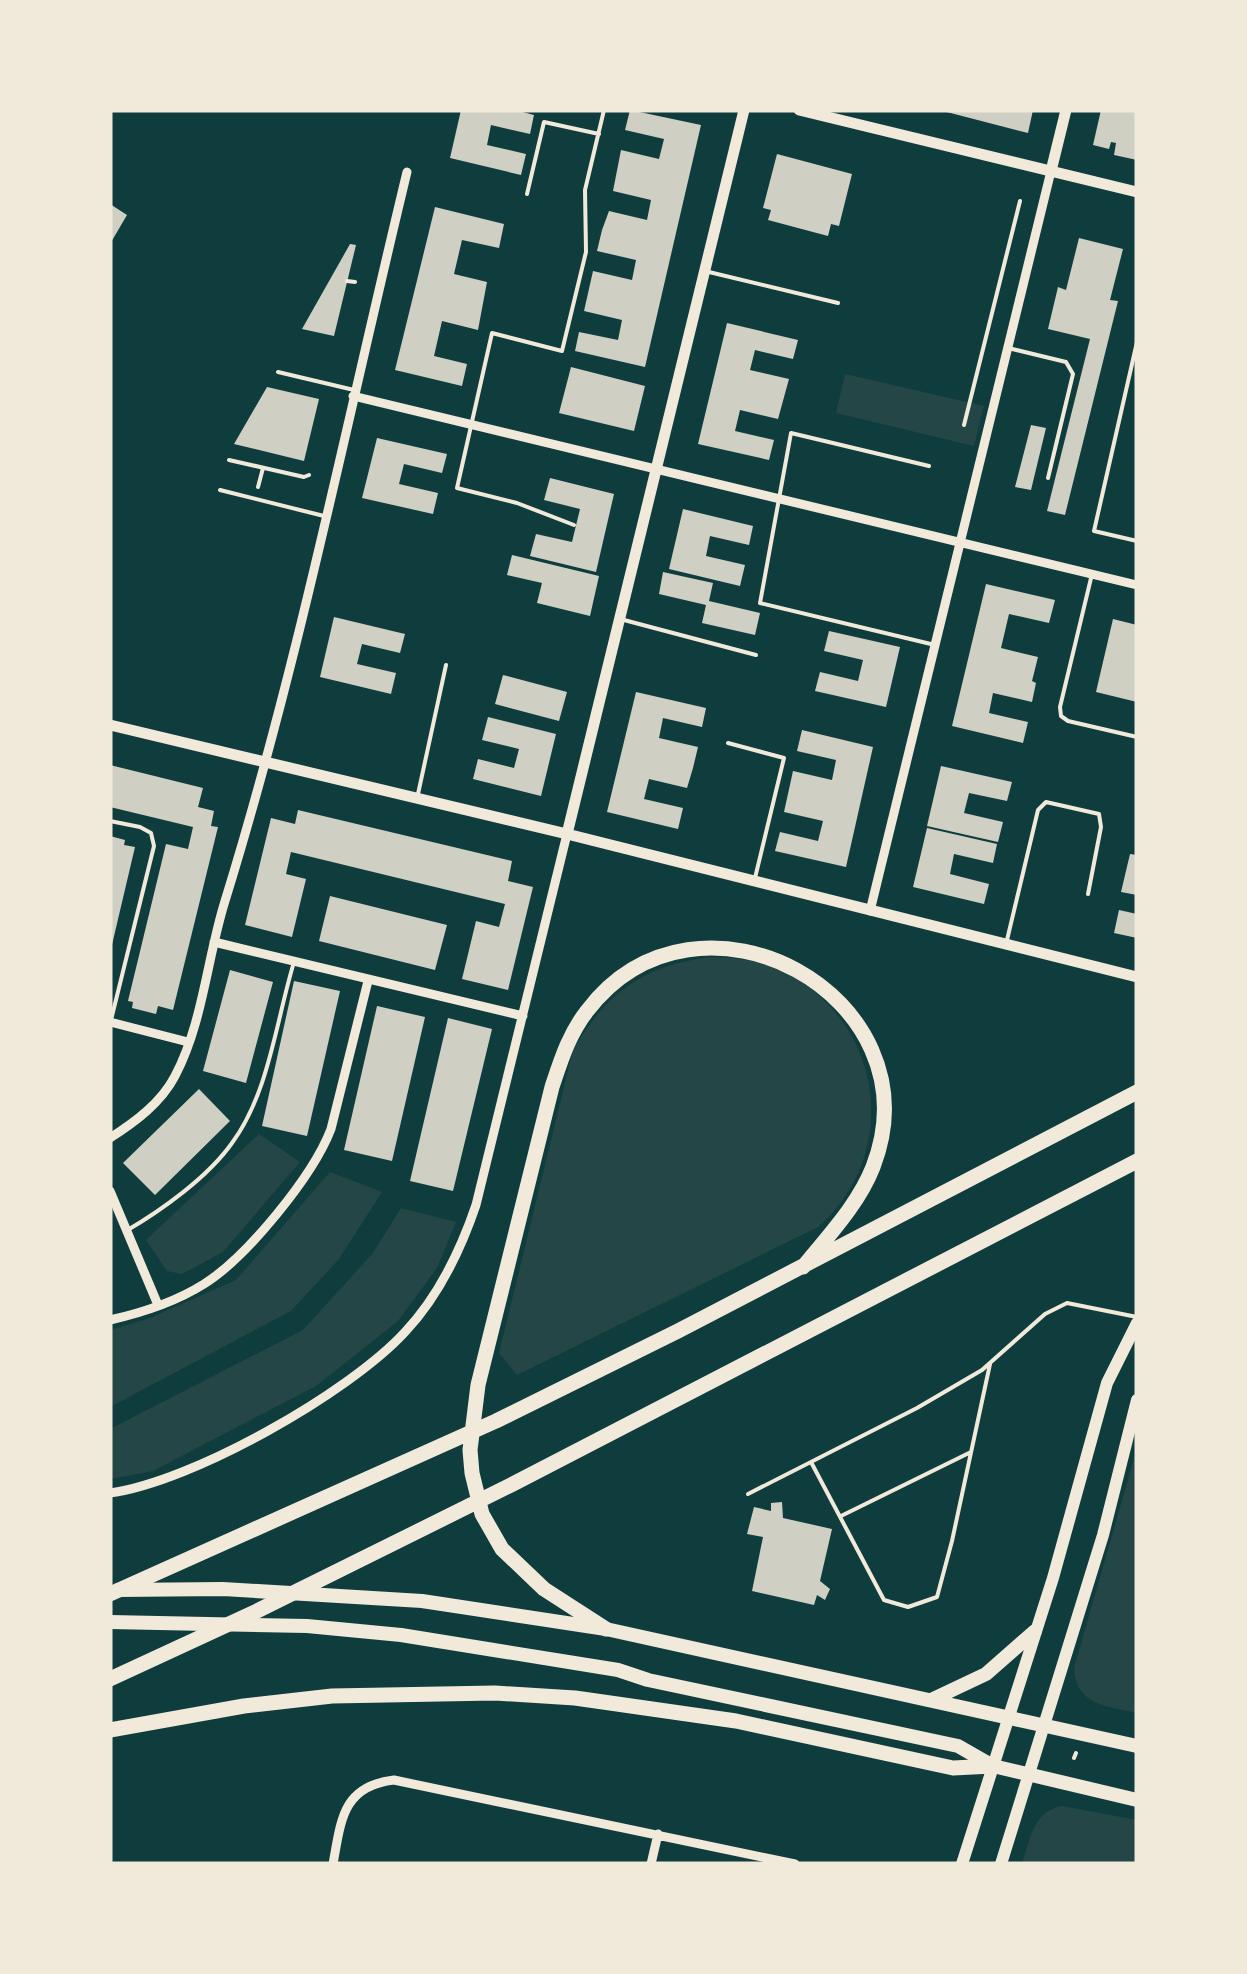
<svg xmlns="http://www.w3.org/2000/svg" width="1247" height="1974" font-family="'PT Sans Narrow',sans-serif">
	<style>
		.green { fill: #244646 }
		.building { fill: #cfcfc3 }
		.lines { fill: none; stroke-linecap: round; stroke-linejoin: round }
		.path { stroke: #f1e9da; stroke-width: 4 }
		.service { stroke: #f1e9da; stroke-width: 4 }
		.minor { stroke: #f1e9da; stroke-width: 9 }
		.tertiary { stroke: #f1e9da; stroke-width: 11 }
		.secondary { stroke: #f1e9da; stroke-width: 12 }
		.primary { stroke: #f1e9da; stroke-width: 14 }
		.motorway { stroke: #f1e9da; stroke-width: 15 }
	</style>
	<rect width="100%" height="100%" fill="#0f3d3e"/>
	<path class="green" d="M845,374L984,406L974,446L836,413Z
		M711,957C732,958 753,959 772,967C881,1010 906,1150 818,1227L517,1375L499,1353L573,1050C607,992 644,965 711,957Z
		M259,1134L300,1162L223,1252L182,1274L167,1271L146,1240Z
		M330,1172L382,1192L339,1259L291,1311L110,1407V1330L150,1318L236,1280Z
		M401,1208L456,1222L437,1268L398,1321L316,1386L153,1471L110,1479V1429L303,1330L373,1253Z
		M1137,1448V1713C1107,1706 1076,1706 1074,1668Z
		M1062,1806L1137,1820V1864H1022C1030,1840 1033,1811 1062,1806Z"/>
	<path class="building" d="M461,110H515L534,115L530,134L491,125L487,145L526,154L521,175L450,158Z
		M630,110L701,125L645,367L575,351L579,332L618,340L622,320L584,311L593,271L632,280L636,260L597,251L602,230L609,211L647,220L651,200L613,191L621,150L659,159L664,139L625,130Z
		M939,110H1033L1028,133Z
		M1101,110H1137V160L1114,155L1116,143L1111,142L1109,149L1093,145Z
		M777,154L852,174L839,226L831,224L828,236L768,220L771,210L763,208Z
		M110,204L127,215L110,244Z
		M435,207L504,224L499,248L462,240L454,274L487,282L478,330L442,321L434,356L467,364L462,386L395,370Z
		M1079,238L1123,249L1110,300L1118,301L1065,515L1047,511L1090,339L1048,329L1058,287L1066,290Z
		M350,244L356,245L334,336L302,329Z
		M727,323L798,340L793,359L755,350L750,370L789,379L778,419L740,410L735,431L774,440L769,460L698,444Z
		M571,367L645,386L634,431L559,413Z
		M267,387L319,399L304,461L234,444Z
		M1031,425L1046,428L1031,490L1015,487Z
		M377,438L447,454L442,473L404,464L399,484L438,493L433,514L362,498Z
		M550,478L614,494L596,572L530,556L536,534L572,542L580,509L544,500Z
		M683,509L753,526L749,545L710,536L706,556L745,565L740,586L669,569Z
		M512,555L599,576L590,616L537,603L542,583L507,575Z
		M663,572L713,583L709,601L760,613L755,635L702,623L706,605L659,594Z
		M986,584L1055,600L1049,623L1009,614L1001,648L1038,657L1032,681L1036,683L1032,702L993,693L989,713L1028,722L1023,743L952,726Z
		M334,617L405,634L400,653L362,644L357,664L396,673L391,694L320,677Z
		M1113,619L1137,625V702L1096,692Z
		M829,631L900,647L886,707L815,691L820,672L858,681L863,660L824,651Z
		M503,675L567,692L559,721L495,704Z
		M636,692L706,708L702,727L663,718L659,738L698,747L693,768L687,788L649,779L644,799L683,808L678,829L607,812Z
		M488,717L556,734L541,796L473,779L478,759L514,768L519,749L482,740Z
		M802,730L873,747L846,867L775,851L780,832L818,841L823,821L784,812L793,771L832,780L836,760L797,751Z
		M110,765L203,788L198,807L214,811L211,826L218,827L173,1010L158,1006L156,1014L132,1008L133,1002L128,1001L166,844L188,849L193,827L110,807Z
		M941,766L1012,782L1007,801L969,793L964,813L1003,822L998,842L927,826Z
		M298,810L512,861L508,881L533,887L508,990L462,979L476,921L499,927L505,904L291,852L286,874L306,879L292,937L245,925L271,818L295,824Z
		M927,828L997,844L993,863L954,854L950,874L989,884L984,904L913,887Z
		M110,836L125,840L124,845L135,847L111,949Z
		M1130,854L1137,855V895L1121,892Z
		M330,896L447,925L435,970L319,941Z
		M1119,910L1137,914V938L1114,933Z
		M230,970L273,982L246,1083L203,1071Z
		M294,981L340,991L307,1136L262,1126Z
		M377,1006L425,1017L392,1161L344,1150Z
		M448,1018L492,1029L453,1191L410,1181Z
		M199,1089L230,1121L155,1195L123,1163Z
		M782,1502L783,1518L832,1529L820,1581L830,1589L825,1600L817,1595L814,1605L752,1591L763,1537L747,1534L754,1507L771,1511V1503Z"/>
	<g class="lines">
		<path class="path" d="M347,281L355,282
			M964,425L1020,201
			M229,460L304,477L309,475
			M258,487L263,468
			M1074,1758L1076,1753"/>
		<path class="service" d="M527,194L544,122L599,134
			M709,272L838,303
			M1137,342L1094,531L1137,541
			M1008,348L1066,362L1073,374L1048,478
			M278,372L354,390
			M929,466L791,433L760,603L935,645
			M220,490L324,516
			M574,525L517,503L457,488L492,333L562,351L586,252L585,190L604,110
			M1092,574L1060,707L1061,716L1068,721L1137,737
			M624,620L756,655
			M728,743L784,758L755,878
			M418,794L446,665
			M110,821L140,827L151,833L154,846L111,1020
			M1007,940L1038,810L1046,802L1099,814L1101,827L1088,894
			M126,1231C162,1210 208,1177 232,1143C269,1093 276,1021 294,962
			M811,1462L884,1600L908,1607L937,1597L952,1541L990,1364
			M748,1494L917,1408L982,1370L1045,1314L1067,1303L1137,1317
			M841,1516L971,1452"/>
		<path class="minor" d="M353,396L1137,585
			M870,911L1051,171
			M214,942L523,1016
			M110,1022L188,1042
			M110,1138C135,1122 161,1103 175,1076C203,1023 207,958 225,901C299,662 348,415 407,172
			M110,1191L158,1305
			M110,1320C141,1313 177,1301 204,1284C247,1257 313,1176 331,1129L368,981
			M110,1493C192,1482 349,1393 405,1332C439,1296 460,1252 476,1205L567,834
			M333,1864C341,1821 342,1786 394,1780L795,1864
			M651,1864L658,1834"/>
		<path class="tertiary" d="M799,110L1137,192
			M1051,171L1066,110
			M110,725L567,834L1137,977
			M567,834L744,110"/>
		<path class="secondary" d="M962,1864L1053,1578L1107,1383L1137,1323
			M1001,1864L1103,1535L1137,1400"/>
		<path class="primary" d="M118,1590L223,1589L422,1601L606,1629L1137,1746
			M110,1622L307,1626L401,1635L618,1670L648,1680L958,1746L993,1766L1137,1800
			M931,1700L986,1674L1035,1631"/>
		<path class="motorway" d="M110,1594L496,1421L678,1331L1137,1092
			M606,1629L544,1589L502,1549L482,1514L472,1473L470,1450L478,1385L552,1087C561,1060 569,1034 587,1011C698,865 939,996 873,1167C858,1205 828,1236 803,1267
			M110,1679L257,1611L511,1485L1137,1161
			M110,1730L244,1706L332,1696L495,1693L575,1698L736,1721L953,1768L993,1766"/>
	</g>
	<rect width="1247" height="1974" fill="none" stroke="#f1e9da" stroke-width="225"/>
</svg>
